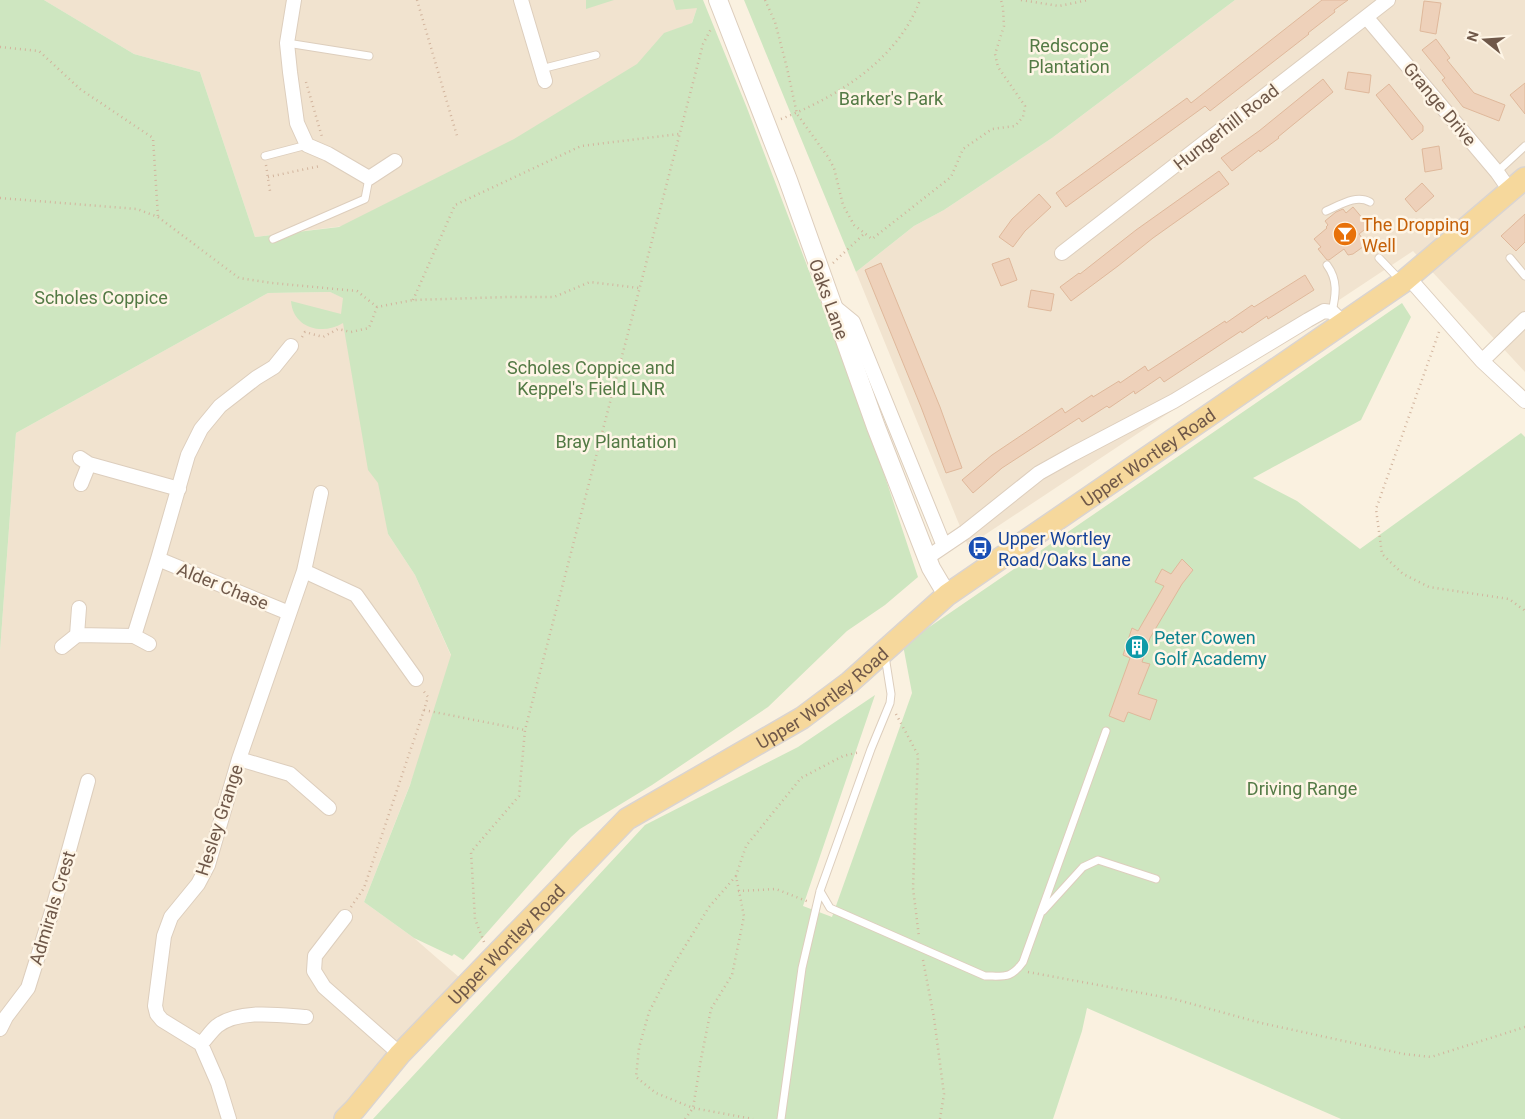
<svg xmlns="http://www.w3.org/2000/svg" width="1525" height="1119" font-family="Roboto,sans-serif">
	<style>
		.residential { fill: #f1e3cf }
		.green { fill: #cee6c0 }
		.building { fill: #eed1ba; stroke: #dfb89b }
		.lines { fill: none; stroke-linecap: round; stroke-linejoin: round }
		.service-casing { stroke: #ddcebd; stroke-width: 9 }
		.minor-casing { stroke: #ddcebd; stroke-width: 16 }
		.tertiary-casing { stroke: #ddcebd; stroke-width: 20 }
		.primary-casing { stroke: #dad4d0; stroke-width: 24 }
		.path { stroke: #d2b49d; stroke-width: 2.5; stroke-dasharray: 1 4; stroke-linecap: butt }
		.service { stroke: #fff; stroke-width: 7 }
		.minor { stroke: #fff; stroke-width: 14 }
		.tertiary { stroke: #fff; stroke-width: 18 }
		.primary { stroke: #f6d89c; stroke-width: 21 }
		.labels { text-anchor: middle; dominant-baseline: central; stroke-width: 5; stroke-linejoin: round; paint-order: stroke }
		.park-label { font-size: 18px; fill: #537a45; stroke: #fef5e6 }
		.street-label { font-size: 18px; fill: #6f5849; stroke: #fef5e6 }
		.food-label { font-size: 18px; fill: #c56008; stroke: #fef5e6; text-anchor: start }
		.transit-label { font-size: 18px; fill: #164399; stroke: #fef5e6; text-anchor: start }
		.culture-label { font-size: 18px; fill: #0d838f; stroke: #fef5e6; text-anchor: start }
	</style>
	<rect width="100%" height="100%" fill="#faf1e0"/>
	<path class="residential" d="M44,0H700L671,81L352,225L255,237L200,72L134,54Z
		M1235,0H1525V372L1413,251L968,546L856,272L914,226L944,210L1052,138Z
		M330,292L369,308L388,534L415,575L456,667L364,902L414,938L468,985L343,1119H0V651L16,433L268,293Z"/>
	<path class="green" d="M0,0H44L134,54L200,72L255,237L339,227L514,139L637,64L664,33L692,23L697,8L676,10L673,0H703L747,108L870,431L918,577L885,605L847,631L768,707L652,785L580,829L571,837L463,960L454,954L452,956L414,938L364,902L410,785L451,655L415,575L388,534L378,483L368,470L343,323C322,336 293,328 291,301L341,314L343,298L330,292L268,293L16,433L0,651Z
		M586,0H614L586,9Z
		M744,0H1235L1052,138L944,210L914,226L856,272Z
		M1402,303L1411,317L1361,420L1253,478L1297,501L1360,549L1521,433L1525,437V1119H1341L1087,1008L1082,1031L1053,1119H373L645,825L798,747L875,695L803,906L832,917L912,693L903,645Z"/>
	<path class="building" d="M1322,0H1348L1334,10L1335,12L1308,33L1309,34L1210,111L1205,106L1066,207L1056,193L1187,98L1191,103Z
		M1424,1L1441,3L1436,34L1420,31Z
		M1436,39L1450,58L1447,60L1474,93L1505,105L1499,121L1463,107L1442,80L1445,78L1422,50Z
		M1348,72L1371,75L1369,93L1345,89Z
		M1323,79L1333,92L1278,137L1279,138L1260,152L1259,150L1232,171L1221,158L1259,131Z
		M1525,83V114L1510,95Z
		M1389,84L1423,126V131L1412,140L1376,95Z
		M1439,146L1442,169L1425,172L1422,149Z
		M1219,171L1229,184L1153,238L1118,266L1071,301L1060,287L1079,273L1080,274L1136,230Z
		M1422,183L1434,196L1416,212L1405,199Z
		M1039,194L1051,207L1025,231L1013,247L999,237L1012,219Z
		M1353,207L1369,226L1359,234L1367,244L1353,254L1348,255L1344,249L1329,260H1327L1318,249L1321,247L1314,239L1327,228L1326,227L1328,225L1325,221L1336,212L1343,209L1346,213Z
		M1525,214V242L1516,251L1501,236Z
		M1009,258L1017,280L1001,286L992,264Z
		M881,263L940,407L962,468L946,473L921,407L865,270Z
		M1305,275L1314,290L1268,319L1267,316L1242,333L1241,331L1164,382L1160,377L1135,394L1134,391L1109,408L1107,406L1082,422L1079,418L1002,468L973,493L962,480L992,455L1062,408L1065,413L1092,395L1093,397L1119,381L1120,383L1145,366L1148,371L1225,321L1226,323L1252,305L1254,307Z
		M1031,290L1054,294L1051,311L1028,307Z
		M1182,559L1193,570L1182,584L1150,638L1142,662L1150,664L1138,694L1157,700L1150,720L1128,712L1124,722L1109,716L1130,658L1123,655L1132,628L1138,631L1164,586L1155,582L1162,569L1171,574Z"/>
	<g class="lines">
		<g class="service-casing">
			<path id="service" d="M287,43L369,56
				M541,69L596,55
				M265,156L307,145
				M1497,172L1525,146
				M1326,211C1340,205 1356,194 1370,202
				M273,239L365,199L369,178
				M1379,258L1400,280
				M1510,258L1525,276
				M1327,265C1338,280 1336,294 1332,312
				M820,891L830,908L985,976C1004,976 1011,979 1023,962L1106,731
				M1043,911L1083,867L1098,860L1156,879
				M781,1119L802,968L820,891L871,749L890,703L891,694L885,656"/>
		</g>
		<g class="minor-casing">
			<path id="minor" d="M294,0L287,43L290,72L297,123L307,145L328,154L369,178L395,161
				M521,0L545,81
				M1367,18L1497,172L1511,192
				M1062,253L1388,0
				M1408,277L1482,361L1525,401
				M831,304L853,322L944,546
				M1482,361L1525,319
				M80,458L89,464L81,484
				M89,464L179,489
				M928,557L965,532L1039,473L1073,454L1174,401L1308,320L1324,311L1332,312L1343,323
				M158,559L289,613
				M304,571L356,595L416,679
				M77,635L134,636L158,559L188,455L201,429L220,406L256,378L274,367L291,346
				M134,636L149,644
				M62,647L77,635L79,608
				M239,759L290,774L329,808
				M345,917L315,956L314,971L324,987L400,1054
				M0,1029L6,1017L28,988L53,908L88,781
				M201,1044C206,1039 211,1031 217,1026C239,1009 279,1015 306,1017
				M229,1119L218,1083L201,1044L162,1020L157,1014L155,1006L164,936L171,917L198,884L208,865L239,759L304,571L321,493"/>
		</g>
		<g class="tertiary-casing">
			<path id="tertiary" d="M718,0L788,180L876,427L931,568L947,595"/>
		</g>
		<g class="primary-casing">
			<g id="primary">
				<path id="s1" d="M345,1119L355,1109L400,1054L627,819L802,718L850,682L947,595L1403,282L1525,178"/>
			</g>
		</g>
		<path class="path" d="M417,0L457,136
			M765,0L775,22L787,68L797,114L828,157L834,168L843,205L854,225L872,239L951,177L963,149L992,129L1015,126L1023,117L1025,106L998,67L995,54L1004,26L1003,8L1001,0
			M1021,0L1059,6L1088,0
			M0,47L39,51L80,89L153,138L158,217
			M306,82L322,137
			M781,119C837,97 898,60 920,0
			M266,165L270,191
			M268,177L320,166
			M0,198L137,209L158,217L239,278L272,283L357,291L377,307
			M833,263L865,233
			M413,300L455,205L581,146L679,134
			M1439,332L1376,509L1382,554L1403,574L1429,587L1509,599L1524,610L1525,613
			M302,337L305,332L323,337L338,329L351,332L369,328L377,307L413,300L508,297H554L590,282L639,288
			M424,710L525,730
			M896,714L918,755L913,888L919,937
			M736,876L709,907L673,966L649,1012L639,1048L636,1077L656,1093L693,1108L753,1119
			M738,891L776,889L809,902
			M351,907L364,888L424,710L428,697L422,689
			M484,942L475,919L471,852L519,796L525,730L703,44L712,27
			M923,960L934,1018L944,1094L940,1119
			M1028,972L1174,999L1261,1023L1404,1054L1431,1057L1525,1027
			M685,1119L693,1108L701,1059L711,1009L732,975L744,916L736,876L746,846L801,778L843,756L860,752"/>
		<use href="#service" class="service"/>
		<use href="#minor" class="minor"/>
		<use href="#tertiary" class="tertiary"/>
		<use href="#primary" class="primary"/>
	</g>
	<defs>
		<g id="bar-disc" transform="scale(1.25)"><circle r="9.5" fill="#e8710a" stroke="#fef5e6"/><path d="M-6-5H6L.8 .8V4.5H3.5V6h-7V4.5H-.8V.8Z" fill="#fff"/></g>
		<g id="bus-disc" transform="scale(1.25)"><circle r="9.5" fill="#1a4fb4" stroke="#fef5e6"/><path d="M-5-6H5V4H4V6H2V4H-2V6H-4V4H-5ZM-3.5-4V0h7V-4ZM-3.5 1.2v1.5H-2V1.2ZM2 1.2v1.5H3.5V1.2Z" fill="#fff"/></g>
		<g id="building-disc" transform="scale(1.25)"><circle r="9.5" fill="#0f9aa8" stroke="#fef5e6"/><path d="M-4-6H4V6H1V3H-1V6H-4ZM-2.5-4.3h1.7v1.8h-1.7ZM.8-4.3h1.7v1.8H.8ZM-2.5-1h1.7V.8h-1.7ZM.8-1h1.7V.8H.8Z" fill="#fff"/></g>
	</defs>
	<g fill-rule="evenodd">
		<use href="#bar-disc" x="1345" y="234"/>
		<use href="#bus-disc" x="980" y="548"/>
		<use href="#building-disc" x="1137" y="647"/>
	</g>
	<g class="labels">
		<g class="park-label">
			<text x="1069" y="45">Redscope<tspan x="1069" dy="21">Plantation</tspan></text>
			<text x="891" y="98">Barker's Park</text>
			<text x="101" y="297">Scholes Coppice</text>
			<text x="591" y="367">Scholes Coppice and<tspan x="591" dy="21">Keppel's Field LNR</tspan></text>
			<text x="616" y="441">Bray Plantation</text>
			<text x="1302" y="788">Driving Range</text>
		</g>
		<g class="street-label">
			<text transform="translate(1440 104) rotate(50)">Grange Drive</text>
			<text transform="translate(1226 127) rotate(-38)">Hungerhill Road</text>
			<text transform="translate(829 299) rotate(70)">Oaks Lane</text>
			<text stroke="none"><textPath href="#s1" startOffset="1048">Upper Wortley Road</textPath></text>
			<text transform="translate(223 586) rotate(22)">Alder Chase</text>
			<text stroke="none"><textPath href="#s1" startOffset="642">Upper Wortley Road</textPath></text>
			<text transform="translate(219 820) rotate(-72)">Hesley Grange</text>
			<text transform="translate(52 908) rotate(-73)">Admirals Crest</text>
			<text stroke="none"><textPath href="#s1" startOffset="238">Upper Wortley Road</textPath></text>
		</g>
		<g class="food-label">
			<text x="1362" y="224">The Dropping<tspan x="1362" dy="21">Well</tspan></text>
		</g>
		<g class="transit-label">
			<text x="998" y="538">Upper Wortley<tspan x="998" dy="21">Road/Oaks Lane</tspan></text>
		</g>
		<g class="culture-label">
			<text x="1154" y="637">Peter Cowen<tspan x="1154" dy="21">Golf Academy</tspan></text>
		</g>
	</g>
	<g transform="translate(1485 40) rotate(287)" stroke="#fef5e6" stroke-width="4" paint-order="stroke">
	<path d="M0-4L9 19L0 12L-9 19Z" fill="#6f5849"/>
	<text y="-8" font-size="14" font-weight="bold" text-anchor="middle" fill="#6f5849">N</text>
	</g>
</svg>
